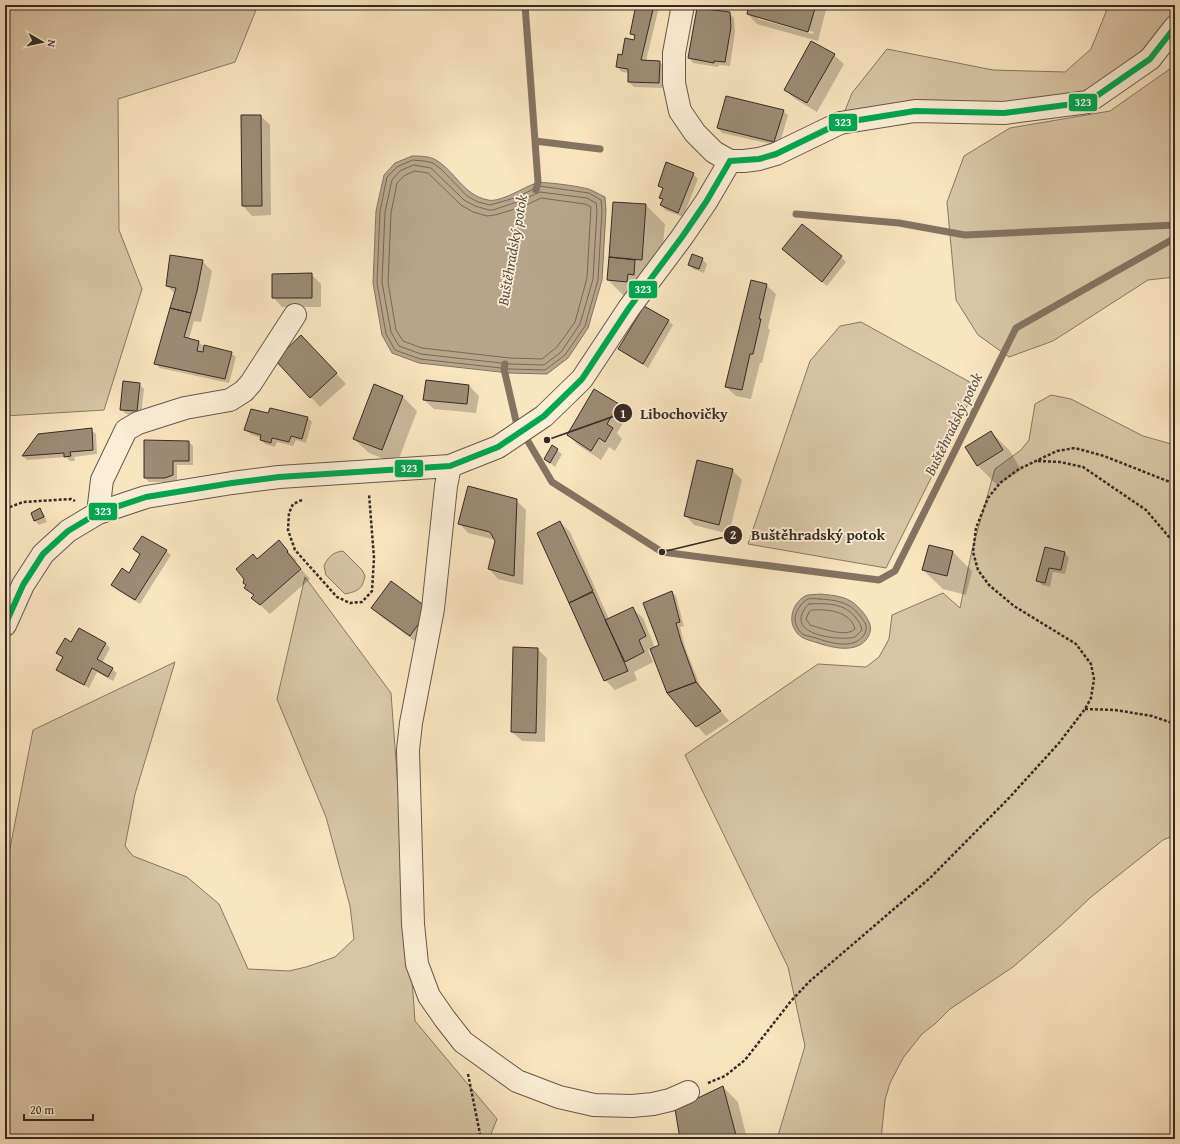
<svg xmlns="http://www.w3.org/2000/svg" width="1180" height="1144" font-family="'Gentium Book Plus',serif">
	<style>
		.green { fill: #d8c5a5; stroke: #887764 }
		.water { fill: #b7a58b; stroke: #847361 }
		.shadow { fill: #0003; fill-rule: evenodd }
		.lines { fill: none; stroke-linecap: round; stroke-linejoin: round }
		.shore { stroke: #776757; stroke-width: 1 }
		.stream { stroke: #847361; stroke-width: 7 }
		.building { fill: #9c8b75; stroke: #372923 }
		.minor-casing { stroke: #68584a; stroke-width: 24 }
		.path { stroke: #372923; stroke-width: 2.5; stroke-dasharray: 3 2; stroke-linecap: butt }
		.minor { stroke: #fbeed6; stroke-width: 22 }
		.bus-1-casing { stroke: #fbeed6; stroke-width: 9 }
		.bus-1 { stroke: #00a651; stroke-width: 6 }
		.labels { text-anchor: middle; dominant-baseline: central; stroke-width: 3.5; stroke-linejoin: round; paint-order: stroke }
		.water-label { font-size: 15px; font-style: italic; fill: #5d4e42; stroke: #fbeed6 }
		.leader { fill: none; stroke: #372923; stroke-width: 1.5 }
		.callout-dot { fill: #372923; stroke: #fbeed6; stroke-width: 1.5 }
		.mark-label { font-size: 12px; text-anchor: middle; font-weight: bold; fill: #fff }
		.callout-label { font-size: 15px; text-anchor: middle; font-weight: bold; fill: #372923; stroke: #fbeed6; stroke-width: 3.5; stroke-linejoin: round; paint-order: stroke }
		.line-badge { stroke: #fbeed6; stroke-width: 1.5 }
		.badge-label { font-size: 11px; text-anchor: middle; font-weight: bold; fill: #fff }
	</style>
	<rect width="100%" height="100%" fill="#f9e5c0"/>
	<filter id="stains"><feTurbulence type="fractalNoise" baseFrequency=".005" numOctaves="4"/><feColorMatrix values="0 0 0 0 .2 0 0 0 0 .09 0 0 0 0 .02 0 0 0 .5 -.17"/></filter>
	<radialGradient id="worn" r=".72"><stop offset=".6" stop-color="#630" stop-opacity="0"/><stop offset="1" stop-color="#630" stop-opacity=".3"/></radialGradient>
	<path class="green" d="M5,5H258L235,62L118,99L119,230L142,289L104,410L5,416Z
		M1105,5H1175V27L1088,102L840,123L852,93L887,49L993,70L1065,72L1091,49L1106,12Z
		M1175,64V277L1148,280L1053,341L1009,357L978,335L956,300L947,202L964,156L1010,128L1110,111L1167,71Z
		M861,322L977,386L886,568L748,544L810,361L840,326Z
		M1051,395L1071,399L1143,436L1175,445V835L1163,840L1091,897L1058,928L1013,967L950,1009L936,1023L922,1034L903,1058L890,1083L885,1100L881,1139H777L805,1046L788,967L685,755L818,664L866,667L879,657L889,639L892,615L943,593L960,608L972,550L995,469L1021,450L1029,440L1035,404Z
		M343,551L362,570L365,576C362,589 359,591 345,594L326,575L324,566C328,557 333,552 343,551Z
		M305,577L391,693L415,1021L497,1119L489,1139H5V874L33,730L175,662L135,794L125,846L133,856L187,877L219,904L248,969L289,971L306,967L335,957L354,939L350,906L326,817L277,699Z"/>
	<path class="water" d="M412,156C420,156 429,156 436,160C456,172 463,195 488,200C501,203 525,186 537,183C543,181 585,187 591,190C596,192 600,195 605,197L606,210L602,280L588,328L568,358L547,374L509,373L419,363L392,353L382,335L373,283L376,211L384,175L395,163Z
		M820,594C827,595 836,595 844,598C853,601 859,607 865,615C870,623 873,628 868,637C858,654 833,648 818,643C809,640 800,639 795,630C788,619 793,603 805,596C809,594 815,595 820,594Z"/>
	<path class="shadow" d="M637,5H657L659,7L646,61L659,62L664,66L663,88L634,87L629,82V73L622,72L617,67L622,56L635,41V38L631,33Z
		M750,5H821L826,10L818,41L757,24L748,14ZM758,17L814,32L813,34L758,19Z
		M729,13L734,18L735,32L730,66L719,65L718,67L693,63L689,58Z
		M834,55L844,64L817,112L795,99L785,90Z
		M783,111L788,115L779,146L722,133L718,128Z
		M261,116L270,125L271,215L252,216L243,206Z
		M693,174L698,179L683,217L665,210L661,205L663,200L660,197L663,189L659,186Z
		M614,203L646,205L665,224L660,279L627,299L608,280Z
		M788,254L841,257L846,262L827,286Z
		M702,259L707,264L704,273L693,269L689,264Z
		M202,261L212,271L206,301L201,322L194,321L189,339L199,342L205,348L231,353L236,357L229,383L160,368L155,363L175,294L167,286Z
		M311,274L321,284V307H282L273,297Z
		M766,285L776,294L768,328L770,330L762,363H760L751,399L736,396L726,387Z
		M644,307L668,321L673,325L648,368L624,353L619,349Z
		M310,346L346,384L320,407L276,360Z
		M427,381L469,386L479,396L476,413L434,409L424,400Z
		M139,384L144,389L141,415L126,414L121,409Z
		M403,397L417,411L397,464L369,453L354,439Z
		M618,405L628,415L617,433L622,439L615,451L609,447L601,460L578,445L568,435Z
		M269,415L308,418L312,422L306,443L296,440L293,446L277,442L275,447L265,444L261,440V438L250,434L246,430Z
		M91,430L96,434L97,454L74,457L75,461H70L66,457L27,460L23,456Z
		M991,432L1010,451L1021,470L997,485L978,466L966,448Z
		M189,442L193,446V465H177V480L170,482H149L145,478Z
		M552,447L562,454L555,467L545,459Z
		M732,470L742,480L729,534L694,525L685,515Z
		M516,500L526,510L523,585L498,579L489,569L496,540L468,533L459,523Z
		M40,510L44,514L47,522L39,525L35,521L32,513Z
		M560,522L570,532L609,619L633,609L643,618L655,648L660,646L672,592L676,596L684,626L680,627L685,647L701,688L729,721L706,736L668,693L651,648L648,650L653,662L634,672L637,680L615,690L605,680L538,533Z
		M279,542L297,561L295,562L310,579L270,614L252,598L254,596L246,588L258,560Z
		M930,546L953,552L972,571L966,595L943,589L923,570Z
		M1045,548L1065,553L1069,558L1065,574L1053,572L1050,587L1042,585L1038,581Z
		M135,549L166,551L171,555L140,604L117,590L112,585L129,574L141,555Z
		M372,608L429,610L420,645L382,617Z
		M72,643L106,644L110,648L102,663L112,669L117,673L113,681L97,672L89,688L62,674L58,669L64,658L58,653Z
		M537,649L547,658L545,742L522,741L512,732Z
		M723,1087L738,1102L747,1139H681Z"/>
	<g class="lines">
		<path class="shore" d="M413,160L424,161L433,163L442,170L467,196L478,202L490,205L518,197L539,186L589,193L601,200L602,210L598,280L585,326L565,355L545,370L510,369L420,359L395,350L386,334L377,283L380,211L387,177L397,167Z
			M414,165L431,168L464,200L475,206L489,210H493L520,201L540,192L587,198L596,203L597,210L593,279L580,324L561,352L544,365L510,364L421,354L399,346L391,332L382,282L385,212L392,180L400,171Z
			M415,171L428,173L461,205L473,212L487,216L495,215L522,207L541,198L585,204L591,207L587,278L575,322L557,347L542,359L510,358L422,348L403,341L396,330L388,282L391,213L397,183L404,176Z
			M820,599C836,600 850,602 860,616C865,622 869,627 864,635C854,650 830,643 816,638C812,637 808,636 804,635C799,632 795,625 795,619C795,613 801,602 808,599C811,598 816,599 820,599Z
			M809,604C826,603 845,603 856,618C859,622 861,625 862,630L855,637C842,641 793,636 802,614C804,610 805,607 809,604Z
			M812,610C828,609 850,611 855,629C846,638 821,628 810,625L806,619L809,612Z"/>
		<path class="stream" d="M525,5L535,141L538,182L536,190
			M535,141L600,149
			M796,214L899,223L965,235L1175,225
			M505,364L504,369L516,421L552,482L662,552L879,580L895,571L1016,328L1175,238"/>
	</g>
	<path class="building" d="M636,5H654L641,60L660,61L659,83L628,82V69L616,67L618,54L622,55L625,38L634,40L635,35L630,34Z
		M749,5H816L808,32L747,14Z
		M697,8L730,12L731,27L725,62L714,61V63L688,58Z
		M811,41L835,54L807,103L784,90Z
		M726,96L784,110L774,142L717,128Z
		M241,115H261L262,206H242Z
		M666,162L694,173L678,213L660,205L663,199L659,198L663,188L658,186Z
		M613,202L646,204L642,260L609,257Z
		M802,224L842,256L822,282L782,249Z
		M692,254L703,258L699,269L688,265Z
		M170,255L203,260L197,291L191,313L170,308L176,288L166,286Z
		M609,257L635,260L634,275L628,274L627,282L607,280Z
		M312,273V298H272V274Z
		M751,280L767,284L759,319H761L753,354H750L742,390L725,387Z
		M644,306L669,320L643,364L618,349Z
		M170,308L191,313L184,337L199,341L197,351L203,352L204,345L232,352L225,379L154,364Z
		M301,335L337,373L310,398L275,360Z
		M426,380L469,385L467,404L423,400Z
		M123,381L140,383L137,411L120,410Z
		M374,384L403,396L382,450L353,439Z
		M594,389L619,404L607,424L613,428L605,442L599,438L591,451L567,435Z
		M270,408L308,417L302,439L291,436L289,442L272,438L271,443L260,440L261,435L244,430L251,409L268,413Z
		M92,428L93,450L70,452L71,456L64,457V453L22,456L38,434Z
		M991,431L1003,450L977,466L965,447Z
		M144,440L189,441V461H173V475L165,478H144Z
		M552,445L558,449L550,463L544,459Z
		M697,460L733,469L719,525L684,516Z
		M468,486L517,499L514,576L488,569L495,541L490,532L458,524Z
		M40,508L44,517L34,521L31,513Z
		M560,521L593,591L569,603L537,533Z
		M142,536L167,550L135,600L111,585L122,568L129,573L140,554L133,549Z
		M279,540L288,551L287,552L301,569L260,605L251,598L254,595L244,588L246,585L243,583L244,579L236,569L253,554L257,559Z
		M929,545L953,551L947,576L922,570Z
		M1045,547L1065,552L1061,570L1049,568L1045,583L1036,581Z
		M391,581L429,609L410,636L371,608Z
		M672,591L680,622L676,623L681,641L696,682L667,693L650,649L659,645L643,603Z
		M593,592L628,671L604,681L569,603Z
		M633,607L646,636L639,640L644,652L625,662L605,620Z
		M79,628L106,643L97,659L113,668L108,677L92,668L84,685L56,670L63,657L56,653L65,638L71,642Z
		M513,647L538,648L536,733L511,732Z
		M696,682L721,711L696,727L667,693Z
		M723,1086L737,1139H680L675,1109Z"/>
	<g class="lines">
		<g class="minor-casing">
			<path id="minor" d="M683,5L674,53V83L680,111L695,133L714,152L730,161H744L759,159L776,154L840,123L915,111L1004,113L1088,102L1150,59L1175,27
				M450,466L446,486L433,609L411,723L408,750L413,924L417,964L429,996L445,1019L463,1042L517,1081L559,1097L594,1105L632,1106L653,1104L670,1100L688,1092
				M98,513L102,480L126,430L138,423L185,408L230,400L244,391L251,383L295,315
				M5,625L23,585L43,554L68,531L98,513L146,497L232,483L279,477L450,466L498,447L544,416L582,379L629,308L682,237L706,202L730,161"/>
		</g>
		<path class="path" d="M1038,461L1060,462L1083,467L1146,510L1175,544
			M302,500L293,504L289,513L288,530L295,550L337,597L350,603L362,602L372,591L374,558L369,494
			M5,509L23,502L71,499L75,501
			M1085,709L1115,710L1152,716L1175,724
			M468,1074L481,1139
			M708,1083L725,1076L745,1060L791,1001L810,981L930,878L1009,798L1059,743L1085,709L1091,698L1094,679L1091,664L1076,644L1014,606L989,585L978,570L973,552L976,528L988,498L1000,483L1019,469L1057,451L1075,448L1104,456L1175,484"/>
		<use href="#minor" class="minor"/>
		<g class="bus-1-casing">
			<path id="bus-1" d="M730,161L759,159L776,154L840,123L915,111L1004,113L1088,102L1150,59L1175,27
				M5,625L23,585L43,554L68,531L98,513L146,497L232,483L279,477L450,466L498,447L544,416L582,379L629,308L682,237L706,202L730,161"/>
		</g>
		<use href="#bus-1" class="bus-1"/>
	</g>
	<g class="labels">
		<g class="water-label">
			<text transform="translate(512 250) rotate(-80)">Buštěhradský potok</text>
			<text transform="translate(953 424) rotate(-64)">Buštěhradský potok</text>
		</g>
	</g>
	<path class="leader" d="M547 440L623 413M662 552L733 535"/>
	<g class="callout-dot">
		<circle cx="547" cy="440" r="4"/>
		<circle cx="662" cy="552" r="4"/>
		<circle cx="623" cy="413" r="10"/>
		<circle cx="733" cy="535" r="10"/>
	</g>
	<g class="mark-label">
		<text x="623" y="418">1</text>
		<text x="733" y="539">2</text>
	</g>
	<g class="callout-label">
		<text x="684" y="419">Libochovičky</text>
		<text x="818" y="540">Buštěhradský potok</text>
	</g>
	<g class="line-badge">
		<rect x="1068" y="93" width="30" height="19" rx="4" fill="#00a651"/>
		<rect x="828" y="113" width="30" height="19" rx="4" fill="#00a651"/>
		<rect x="628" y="280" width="30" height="19" rx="4" fill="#00a651"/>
		<rect x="394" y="459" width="30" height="19" rx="4" fill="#00a651"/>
		<rect x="88" y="502" width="30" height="19" rx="4" fill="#00a651"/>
	</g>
	<g class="badge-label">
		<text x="1083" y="106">323</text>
		<text x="843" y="126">323</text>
		<text x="643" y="293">323</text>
		<text x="409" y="472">323</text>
		<text x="103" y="515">323</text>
	</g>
	<rect width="1180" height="1144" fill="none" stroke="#f9e5c0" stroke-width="20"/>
	<rect x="6" y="6" width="1168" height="1132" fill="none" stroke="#372923" stroke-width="2"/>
	<rect x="10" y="10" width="1160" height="1124" fill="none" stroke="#372923"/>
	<g transform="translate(42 42) rotate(99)" stroke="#fbeed6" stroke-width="3" paint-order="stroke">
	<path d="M0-3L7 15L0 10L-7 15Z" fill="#372923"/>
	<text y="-6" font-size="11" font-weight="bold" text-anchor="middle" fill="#372923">N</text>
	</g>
	<path d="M24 1114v6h69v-6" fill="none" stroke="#372923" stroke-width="2"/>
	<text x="30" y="1114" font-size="12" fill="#372923" stroke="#fbeed6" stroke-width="3" paint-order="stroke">20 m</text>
	<rect width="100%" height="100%" filter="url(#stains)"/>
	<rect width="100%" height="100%" fill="url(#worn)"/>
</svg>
